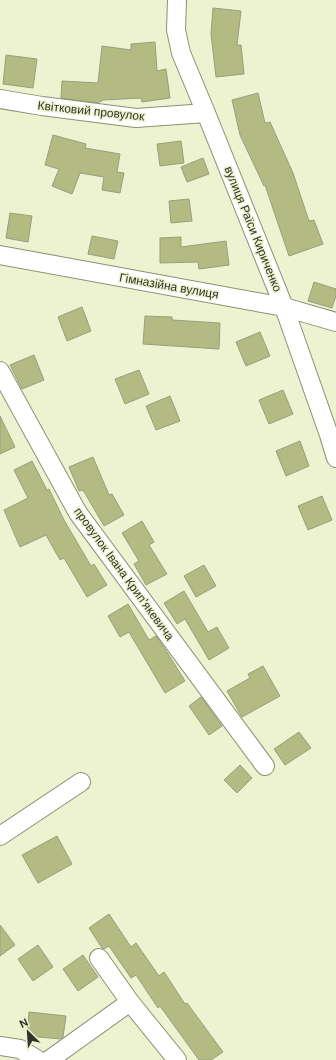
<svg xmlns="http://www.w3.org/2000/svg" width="336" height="1060" font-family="'DM Sans',sans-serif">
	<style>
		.building { fill: #b3bb83; stroke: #999e7e }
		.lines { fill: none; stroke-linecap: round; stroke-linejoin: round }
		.street-casing { stroke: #8c9172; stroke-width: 20 }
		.street { stroke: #fff; stroke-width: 18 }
		.labels { text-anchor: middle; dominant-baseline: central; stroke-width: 3; stroke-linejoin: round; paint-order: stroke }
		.street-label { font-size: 12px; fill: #313326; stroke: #edf3d1 }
	</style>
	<rect width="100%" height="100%" fill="#edf3d1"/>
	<path class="building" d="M213,8L241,11L237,45H241L244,74L216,77L211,34Z
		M155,42L157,71L166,69L170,98L142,102L141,98L103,100L98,103L61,98L62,81L98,83L102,46L131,50V44Z
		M6,55L37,59L33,88L3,84Z
		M258,93L265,123L270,122L293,173L309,221L314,220L323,244L289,256L265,185L264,186L240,135L232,100Z
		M53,135L86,144L85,148L120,154L117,172L124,173L120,193L102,190L104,177L80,173L72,194L52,186L59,169L45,165Z
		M181,141L184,163L160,166L157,144Z
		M203,158L209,174L187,182L181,167Z
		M189,199L192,221L171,223L169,201Z
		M10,213L32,216L28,242L6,238Z
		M92,236L118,241L114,259L88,254Z
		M181,237V247L226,241L229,265L199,269L198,262L160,263V238Z
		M314,282L336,289V296L332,308L308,301Z
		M82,307L91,331L67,341L58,317Z
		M145,316L172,317V320L220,323L219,349L143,344Z
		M260,332L270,356L246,366L236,342Z
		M34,355L44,380L22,389L10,365Z
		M139,370L149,394L125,404L115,379Z
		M283,390L293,414L269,424L259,400Z
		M170,396L180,421L156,430L146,406Z
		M0,416L15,447L0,454Z
		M300,441L309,466L286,476L276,451Z
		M93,457L109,495L112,494L124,515L104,526L83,490L79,491L69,467Z
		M32,461L47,490L49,489L64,520L91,566L94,564L107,585L87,597L64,558L60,560L46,535L20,547L4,510L28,498L14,470Z
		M322,496L332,520L308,530L298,506Z
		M142,521L154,542L149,545L167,574L146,585L134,564L139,561L122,533Z
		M204,565L216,586L196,597L184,576Z
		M184,591L208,632L217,627L229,648L209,660L185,619L177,624L164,603Z
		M128,604L149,640L156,636L167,652L185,681L165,693L129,632L120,637L108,616Z
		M263,666L280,696L242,717L227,691L250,678L248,674Z
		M201,697L222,726L209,735L189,706Z
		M299,732L311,748L285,765L274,749Z
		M240,765L252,778L237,793L224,780Z
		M57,836L72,864L38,883L22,855Z
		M109,914L131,947L136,943L159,976L164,972L185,1004L187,1003L223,1052L211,1060H199L160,1006L158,1008L136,975L131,978L109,946L104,949L102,948L89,928Z
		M0,925L15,945L0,956Z
		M38,945L53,967L33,981L18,959Z
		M83,955L98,977L78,991L63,969Z
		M29,1012L66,1016L63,1037L61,1039L27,1036Z"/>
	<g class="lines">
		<g class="street-casing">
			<path id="street" d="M177,0L176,30L181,53L206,113L284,307L329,435L336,458
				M0,99L42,106L136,118L206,113
				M0,255L284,307L336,322
				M0,371L78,513L265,766
				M0,836L81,782
				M99,958L130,1002L177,1060
				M0,1046L20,1049L38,1060
				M49,1060L130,1002"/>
		</g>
		<use href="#street" class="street"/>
	</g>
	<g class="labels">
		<g class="street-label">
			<text transform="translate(91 111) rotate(6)">Квітковий провулок</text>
			<text transform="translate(253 229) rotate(68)">вулиця Раїси Кириченко</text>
			<text transform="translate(169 286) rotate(10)">Гімназійна вулиця</text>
			<text transform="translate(124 574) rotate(54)">провулок Івана Крипʼякевича</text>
		</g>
	</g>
	<g transform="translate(28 1032) rotate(335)" stroke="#edf3d1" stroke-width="3" paint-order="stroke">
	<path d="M0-3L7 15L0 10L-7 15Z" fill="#313326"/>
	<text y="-6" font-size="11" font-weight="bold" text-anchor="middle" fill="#313326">N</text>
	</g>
</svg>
